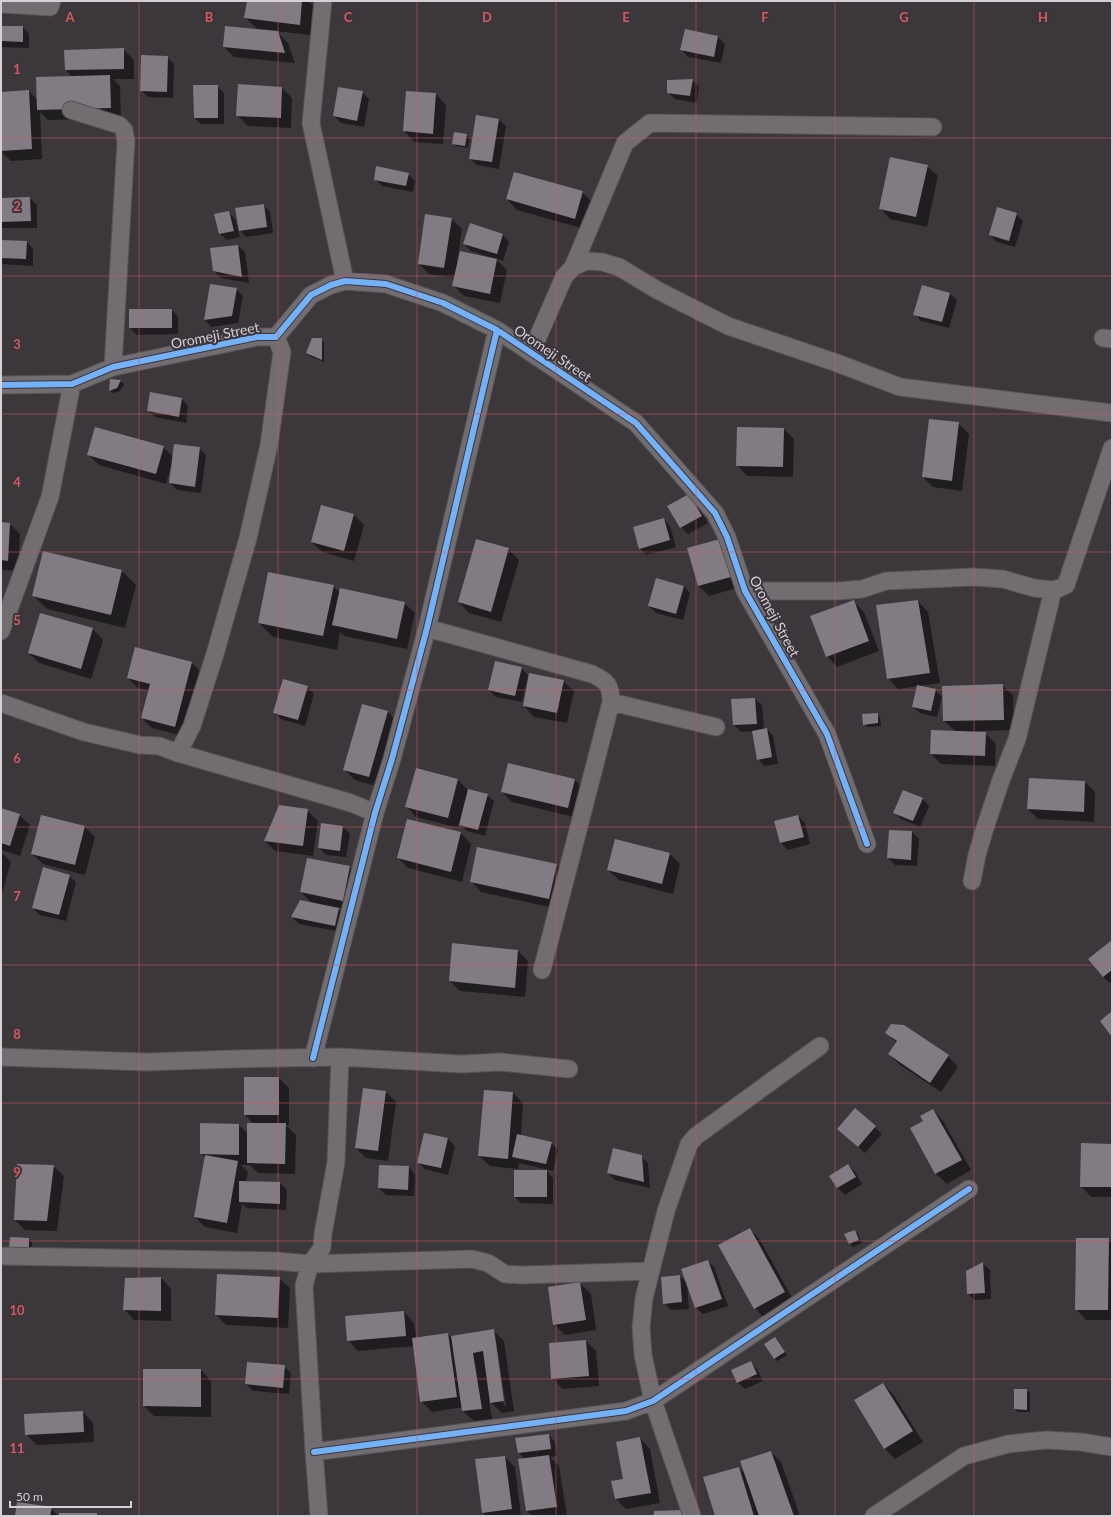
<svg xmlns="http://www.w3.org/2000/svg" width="1113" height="1517" font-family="Lato,sans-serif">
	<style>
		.shadow { fill: #0007; fill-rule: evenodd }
		.building { fill: #837b83 }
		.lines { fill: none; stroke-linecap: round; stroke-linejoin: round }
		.minor-casing { stroke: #565356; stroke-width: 19 }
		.minor { stroke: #716d71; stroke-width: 17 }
		.cycleway-casing { stroke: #3d353d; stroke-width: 8 }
		.cycleway { stroke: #73b2f8; stroke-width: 6 }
		.grid { fill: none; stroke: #d65a5c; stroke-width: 1; stroke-opacity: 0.55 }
		.labels { text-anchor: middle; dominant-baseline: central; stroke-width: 4; stroke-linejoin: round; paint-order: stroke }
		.street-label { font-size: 14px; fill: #d5d0d5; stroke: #3d353d }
		.grid-label { font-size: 13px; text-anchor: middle; font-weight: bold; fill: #d65a5c; stroke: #3d353d; stroke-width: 4; stroke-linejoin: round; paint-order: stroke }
	</style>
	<rect width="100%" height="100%" fill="#3b373b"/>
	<path class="shadow" d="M248,1H309L313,6L310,35L276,31L288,43L295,63L234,57L224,47L258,30L246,18Z
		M1,27H23L29,34V48L1,47Z
		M685,30L718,37L725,44L721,63L688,57L682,50Z
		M123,49L134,60V79H113L120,86L121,118L48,120L40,112L42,159L11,161L1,151V93L29,91L37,100L72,77L66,70L65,51Z
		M167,57L174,64L173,98L148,97L141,90Z
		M692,80L699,86L697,103L675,99L668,92Z
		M217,86L224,93V124H201L195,118Z
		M282,88L292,98L291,128L248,126L237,115Z
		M362,92L369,99L364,127L341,123L334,116Z
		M436,94L446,105L443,144L415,142L404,131Z
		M477,116L499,120L506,126L499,169L477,165L470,159Z
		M467,135L470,138L468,148L456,146L453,143Z
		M927,166L938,176L927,227L890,219L880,208Z
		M408,174L415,181L413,192L382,186L375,179Z
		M582,192L592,202L585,229L517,210L507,199Z
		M30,198L37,205V228H1V199Z
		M264,205L270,212L273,233L246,237L239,229Z
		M228,212L235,219L240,237L227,240L220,234Z
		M1016,214L1023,221L1015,247L997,242L990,235Z
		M451,219L462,229L457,262L495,260V258L507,270L500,303L464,296L453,285L455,278L429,274L419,264Z
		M503,235L509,242L503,261L471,251L464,244Z
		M1,241L27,242L33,249V266L1,264Z
		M238,246L245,252L249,283L221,278L214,271Z
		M211,285L236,289L243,296L238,323L211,327L205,320Z
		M922,286L950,294L957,300L949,328L921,321L915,314Z
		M172,310L178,317V334L137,335L130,328Z
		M321,339L324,343V362L310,356L307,353Z
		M111,380L121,381L124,384L120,391L113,393L110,391Z
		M182,399L188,406L186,423L155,417L148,411Z
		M958,423L969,434L962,491L933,487L923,477Z
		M784,429L794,439L793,477L747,476L737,465Z
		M163,447L174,457L199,448L206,455L201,493L177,490L170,483L171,466L166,484L99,465L89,455Z
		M689,495L695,502L708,523L688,534L681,527L669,507Z
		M354,515L364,525L354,561L322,552L312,542Z
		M664,519L670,526L676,547L646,555L640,548Z
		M1,523L10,524L20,534L18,571L1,570Z
		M508,549L519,560L501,622L469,613L459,602Z
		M730,550L740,587L709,596L699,586Z
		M122,571L136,585L125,628L47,609L33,595Z
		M333,586L340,593L404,603L415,613L407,649L344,636L340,632L337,650L273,637L259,623Z
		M684,586L690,593L683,620L656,613L649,606Z
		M853,601L864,612L879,651L837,667L827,656Z
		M918,601L928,612L940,683L919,686L935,690L942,697L937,717L920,713L913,707L918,686L898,689L888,678Z
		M93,629L103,640L91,679L39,663L29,653Z
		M192,663L202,673L186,737L152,728L142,718L149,691L138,688L128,678Z
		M521,668L528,675L522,702L496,697L489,690Z
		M563,681L574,691L567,723L534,717L524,706Z
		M1002,685L1013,695L1014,730L974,731V733H985L996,744L995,766L941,764L931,754L956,732L944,721L943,687Z
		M307,687L314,694L305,726L281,719L274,713Z
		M755,699L762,705L764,730L767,729L773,736L778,764L764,766L758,759L753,731L741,732L734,725L732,700Z
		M388,712L398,723L379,787L355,780L344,769Z
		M877,714L880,717L881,726L867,727L864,724Z
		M416,769L458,780L469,791L487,795L494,801L485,836L467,831L459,824L458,828L416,817L406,806Z
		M1029,779L1085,782L1095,792L1094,822L1038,819L1028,809Z
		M575,780L585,791L578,818L512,802L502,792Z
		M904,791L923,799L929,806L920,827L901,819L894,812Z
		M1,809L19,815L30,825L20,856L1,850Z
		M307,810L318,821L313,856L275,851L265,841Z
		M798,816L805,823L810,844L788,850L781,843L775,821Z
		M408,820L461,833L471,844L462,882L408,868L398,858Z
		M322,824L343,827L350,834L346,857L326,855L319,848Z
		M85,827L95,837L85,875L43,864L32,854Z
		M912,832L919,839L917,866L895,865L888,858Z
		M1,852L11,862L1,897Z
		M670,854L680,864L673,894L619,880L608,870Z
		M556,865L567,876L559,909L481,892L471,881Z
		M350,867L360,877L353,910L337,907L345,916L342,932L299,924L292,917L300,901L313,904L301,892Z
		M69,876L76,882L66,921L40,915L33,908Z
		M1112,941V982L1110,983L1103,977Z
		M518,951L528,961L525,997L460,991L450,981Z
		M903,1026L948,1056L958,1067L941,1092L900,1065L889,1054L897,1043L886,1033Z
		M279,1078L289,1088V1125H286L296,1135L295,1174L258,1173L250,1165H241L248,1172L246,1182L280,1183L287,1190L286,1210L247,1208L242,1204L237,1233L205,1227L195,1217L206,1158L201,1154L239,1125L248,1134L254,1124L245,1115Z
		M386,1092L396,1102L388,1161L366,1158L356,1148Z
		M513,1093L523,1103L521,1136L551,1143L558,1150L553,1171L519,1163L518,1169L490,1166L479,1156Z
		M856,1110L882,1134L865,1153L845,1135Z
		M933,1110L943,1121L971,1170L947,1184L936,1174L911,1128L924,1121Z
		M425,1134L448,1139L455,1146L448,1175L425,1169L418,1162Z
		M1112,1145V1197H1091L1081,1186Z
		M641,1156L648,1163L650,1188L615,1180L608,1173Z
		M18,1165L53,1166L64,1176L57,1231L25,1230L15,1220Z
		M848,1165L855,1172L862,1184L845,1195L838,1188L831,1176Z
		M409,1167L415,1174L414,1196L386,1195L379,1188Z
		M547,1171L553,1178V1204L521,1203L515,1197Z
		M750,1229L760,1240L795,1303L765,1319L755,1308Z
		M855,1231L858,1234L862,1243L853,1247L850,1244L846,1235Z
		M11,1238L29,1239L32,1242L31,1252Z
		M1109,1239L1112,1243V1320H1086L1076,1309Z
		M707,1261L714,1267L728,1306L703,1314L696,1308L683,1270Z
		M983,1264L990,1270L991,1299L975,1300L968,1294Z
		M680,1276L687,1283L689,1309L671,1310L664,1303Z
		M161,1278L171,1289V1321L134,1320L124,1309Z
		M279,1278L290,1288L288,1328L226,1325L216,1315Z
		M580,1283L591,1294L596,1330L565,1335L554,1324Z
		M404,1312L414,1323L416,1338L448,1334L453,1339L493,1330L504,1341L514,1411L502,1413L489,1401L492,1419L474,1421L463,1411V1407L432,1412L421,1401L414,1346L358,1351L348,1340ZM494,1341H496L506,1406H504Z
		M775,1338L787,1355L777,1361L774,1358Z
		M586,1341L596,1351L599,1386L563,1389L552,1378Z
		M750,1362L757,1369L763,1381L745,1389L738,1383L733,1370Z
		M284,1366L291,1373L289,1394L253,1391L246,1384Z
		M201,1370L211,1381V1417L154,1416L144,1406Z
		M883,1384L893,1394L923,1442L895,1459L885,1449L855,1401Z
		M1027,1390L1030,1393V1412H1018L1015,1409Z
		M83,1412L93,1423L94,1442L37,1445L26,1434Z
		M549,1435L555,1442L557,1456L550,1457L559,1466L567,1516H532L527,1511L525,1459L519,1453L517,1439Z
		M640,1438L650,1449L660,1503L626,1509L616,1499L613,1482L624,1480Z
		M771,1452L781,1462L800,1516H716L739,1468L745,1474Z
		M505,1457L515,1467L521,1516H486L483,1513Z
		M51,1508L58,1516H16Z"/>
	<path class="building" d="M247,1H302L300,25L244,18Z
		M1,26H23V42L1,41Z
		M225,26L278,31L285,53L223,47Z
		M685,29L718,36L714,57L680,50Z
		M124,48V69L65,70L64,50Z
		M141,55L168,56L167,92L140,91Z
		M110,75L111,108L37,110L36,77Z
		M693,79L690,96L667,93V80Z
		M238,84L282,87L281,118L236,116Z
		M193,85H218V118H194Z
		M338,87L363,91L357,121L333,116Z
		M29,90L32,149L1,151V92Z
		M406,91L436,93L433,134L403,131Z
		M476,115L499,119L492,162L469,159Z
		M454,132L467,134L465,146L452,144Z
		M890,157L928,165L916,217L879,209Z
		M376,166L409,173L406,186L374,180Z
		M514,172L583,191L575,219L506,199Z
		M30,197L31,221L1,222V198Z
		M264,204L267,227L239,231L235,208Z
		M997,207L1017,213L1009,241L989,235Z
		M229,211L234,231L219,234L214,214Z
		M425,214L452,218L444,268L418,264Z
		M470,223L503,234L497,254L463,244Z
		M1,240L27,241L26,259L1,258Z
		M238,245L242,277L213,271L210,248Z
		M460,251L497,259L490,294L452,286Z
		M210,284L237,288L232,316L204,320Z
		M922,285L950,293L942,322L913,315Z
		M129,309H172V328H129Z
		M312,338H322V360L306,353Z
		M110,379L121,380L117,388L109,391Z
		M150,392L182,398L179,417L147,411Z
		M929,419L959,422L952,481L922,477Z
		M95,427L164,446L156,474L87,455Z
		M737,427L784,428L783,467L736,466Z
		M174,444L200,447L195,487L169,483Z
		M689,494L702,516L680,528L667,506Z
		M321,505L354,514L344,551L311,542Z
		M664,518L670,540L639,549L633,527Z
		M1,522L10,523L8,561L1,560Z
		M476,539L509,548L491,612L458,602Z
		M720,539L731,577L698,586L687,548Z
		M43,551L122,570L111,615L32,596Z
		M268,572L334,585L323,636L258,623Z
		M656,578L684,586L676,614L648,606Z
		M340,588L405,602L397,639L332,625Z
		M854,600L869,641L826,657L810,616Z
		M918,600L930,673L887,679L876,605Z
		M40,613L93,628L81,669L28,653Z
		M135,647L192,662L175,727L141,718L150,684L127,678Z
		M495,661L522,667L515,696L488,690Z
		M529,673L564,680L557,713L523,706Z
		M283,679L308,686L298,720L273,713Z
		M1003,684L1004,720L943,721L942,686Z
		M917,685L936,689L931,711L912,707Z
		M755,698L757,724L733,725L731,699Z
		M362,704L388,711L369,777L343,770Z
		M878,713V723L863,725L862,714Z
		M767,728L772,757L757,760L752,731Z
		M931,730L986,732L985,756L930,754Z
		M508,763L575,779L568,808L501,792Z
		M416,768L458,779L448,818L405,807Z
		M1029,778L1085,781L1084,812L1027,809Z
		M468,789L488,794L478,830L459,825Z
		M903,790L923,798L913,821L893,813Z
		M279,805L308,809L303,846L264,841Z
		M1,808L20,814L10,846L1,843Z
		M41,815L85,826L75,865L31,854Z
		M798,815L804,837L780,843L774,821Z
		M407,819L461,832L451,872L397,858Z
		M321,823L343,826L340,851L318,848Z
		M889,830L912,831L911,860L887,858Z
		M615,839L670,853L662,884L607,870Z
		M477,847L557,864L549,899L470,882Z
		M307,858L350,866L343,901L300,892Z
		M43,867L70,875L59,915L32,908Z
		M300,900L339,908L335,926L291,917Z
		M1112,940V970L1103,977L1088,959Z
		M452,943L518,950L515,988L449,981Z
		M1112,1011V1037L1100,1021Z
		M891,1024L904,1025L949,1055L930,1083L888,1054L897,1041L885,1033Z
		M244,1077H279V1115H244Z
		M363,1088L386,1091L378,1151L355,1148Z
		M484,1090L513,1092L508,1159L478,1156Z
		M855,1108L876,1126L858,1147L837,1129Z
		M933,1109L962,1160L935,1174L910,1128L923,1121L920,1116Z
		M200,1123L239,1124V1155L200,1154Z
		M247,1123H286L285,1164L247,1163Z
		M424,1133L448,1138L441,1168L417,1163Z
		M517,1134L552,1142L546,1164L512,1157Z
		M1081,1143L1112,1144V1187H1080Z
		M613,1148L642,1155L644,1182L607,1173Z
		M205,1155L238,1161L227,1223L194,1217Z
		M17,1164L54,1165L47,1221L14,1220Z
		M848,1164L856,1177L837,1188L829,1176Z
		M379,1165L409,1166L408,1190L378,1188Z
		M514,1170H547V1197H514Z
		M239,1181L280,1182V1204L239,1202Z
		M750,1228L785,1292L754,1309L718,1245Z
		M855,1230L859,1240L849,1244L844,1234Z
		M10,1237L29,1238V1250L9,1248Z
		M1076,1238H1109L1108,1310H1075Z
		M708,1260L722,1299L695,1308L681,1269Z
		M983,1262L985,1293L967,1294L966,1271Z
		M217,1274L280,1277L278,1318L215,1315Z
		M680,1275L682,1302L663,1304L661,1277Z
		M161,1277V1311L123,1310L125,1278Z
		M580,1282L586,1320L553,1325L548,1287Z
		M404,1311L406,1336L347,1341L345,1316Z
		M494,1329L504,1401L490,1403L483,1351L473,1353L482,1409L462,1411L451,1336Z
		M448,1333L457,1397L420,1402L412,1338Z
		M775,1337L785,1352L774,1359L764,1344Z
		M586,1340L589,1376L551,1379L549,1343Z
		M751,1361L757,1374L737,1383L731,1370Z
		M247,1362L285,1365L283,1388L245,1384Z
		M143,1369H201V1407L143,1406Z
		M883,1383L913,1431L884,1449L854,1400Z
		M1014,1389H1027V1410L1014,1409Z
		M83,1411L84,1432L25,1435L24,1414Z
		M549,1434L551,1449L518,1453L515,1438Z
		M640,1437L651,1493L615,1499L611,1481L623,1479L616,1442Z
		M771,1451L794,1516H759L740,1461Z
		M549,1455L557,1507L526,1511L518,1459Z
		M505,1456L512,1509L482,1513L475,1459Z
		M739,1467L754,1516H715L703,1477Z
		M17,1502L52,1507L50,1516H15Z
		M682,1510V1516H654V1511Z
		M59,1513H97V1516H59Z"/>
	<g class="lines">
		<g class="minor-casing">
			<path id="minor" d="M323,1L311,123L345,281
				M1,4L50,7L52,1
				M71,110L119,125L124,130L126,141L113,367
				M573,267L587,261L602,262L619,267L657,290L728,326L837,363L900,387L1112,413
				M1103,338L1112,339
				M531,353L564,277L573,267L625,143L650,123L933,127
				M1,385L72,384L113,367L257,337H276L311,295L331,285L345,281L386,284L443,303L497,330L636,423L715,513L727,537L745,591L827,734L867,844
				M745,591H838L862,589L886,581L973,577L1003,579L1034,588L1053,590L1060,588L1066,585L1112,448
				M427,628L592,674C607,681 611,685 611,702L542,970
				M1,631L50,497L72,384
				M611,702L716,727
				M1,703L84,732L140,745L159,746L178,753L351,803L375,813
				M178,753L192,726L215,654L248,538L269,445L282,352L276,337
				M972,881L977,855L984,831L1001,780L1017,739L1053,590
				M1,1057L147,1062L234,1059L340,1057L461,1064L500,1062L569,1069
				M313,1058L375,813L392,759L427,628L497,330
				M1,1256L277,1261L310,1264L472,1259L488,1263L505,1274L522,1275L651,1271
				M314,1452L626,1411L653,1401L969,1189
				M319,1516L314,1452L304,1286L310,1264L322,1248L323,1234L336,1162L340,1057
				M692,1516L653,1401L643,1355L641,1327L644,1298L666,1211L689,1144L696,1136L820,1046
				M874,1516L964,1456L1008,1444L1046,1440L1081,1442L1112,1447"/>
		</g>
		<use href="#minor" class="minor"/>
		<g class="cycleway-casing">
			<path id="cycleway" d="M1,385L72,384L113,367L257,337H276L311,295L331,285L345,281L386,284L443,303L497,330L636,423L715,513L727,537L745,591L827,734L867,844
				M313,1058L375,813L392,759L427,628L497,330
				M314,1452L626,1411L653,1401L969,1189"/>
		</g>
		<use href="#cycleway" class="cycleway"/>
	</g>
	<path class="grid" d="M139,1V1516M278,1V1516M417,1V1516M556,1V1516M696,1V1516M835,1V1516M974,1V1516M1,138H1112M1,276H1112M1,414H1112M1,552H1112M1,690H1112M1,827H1112M1,965H1112M1,1103H1112M1,1241H1112M1,1379H1112"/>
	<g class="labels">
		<g class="street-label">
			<text transform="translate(215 335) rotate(-11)">Oromeji Street</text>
			<text transform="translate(553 353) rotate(34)">Oromeji Street</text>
			<text transform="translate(775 616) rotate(62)">Oromeji Street</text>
		</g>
	</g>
	<g class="grid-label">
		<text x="70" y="22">A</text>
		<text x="209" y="22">B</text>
		<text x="348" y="22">C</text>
		<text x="487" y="22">D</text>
		<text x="626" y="22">E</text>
		<text x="765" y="22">F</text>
		<text x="904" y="22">G</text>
		<text x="1043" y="22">H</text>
		<text x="17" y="74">1</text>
		<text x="17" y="211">2</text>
		<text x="17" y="349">3</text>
		<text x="17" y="487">4</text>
		<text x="17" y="625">5</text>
		<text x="17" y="763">6</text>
		<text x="17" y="901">7</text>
		<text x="17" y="1039">8</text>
		<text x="17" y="1177">9</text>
		<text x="17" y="1315">10</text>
		<text x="17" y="1453">11</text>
	</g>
	<rect width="1113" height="1517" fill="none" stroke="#d5d0d5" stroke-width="4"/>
	<path d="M10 1501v6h121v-6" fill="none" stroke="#d5d0d5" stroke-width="2"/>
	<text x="16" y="1501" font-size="12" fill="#d5d0d5" stroke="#3d353d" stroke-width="3" paint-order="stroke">50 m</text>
</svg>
